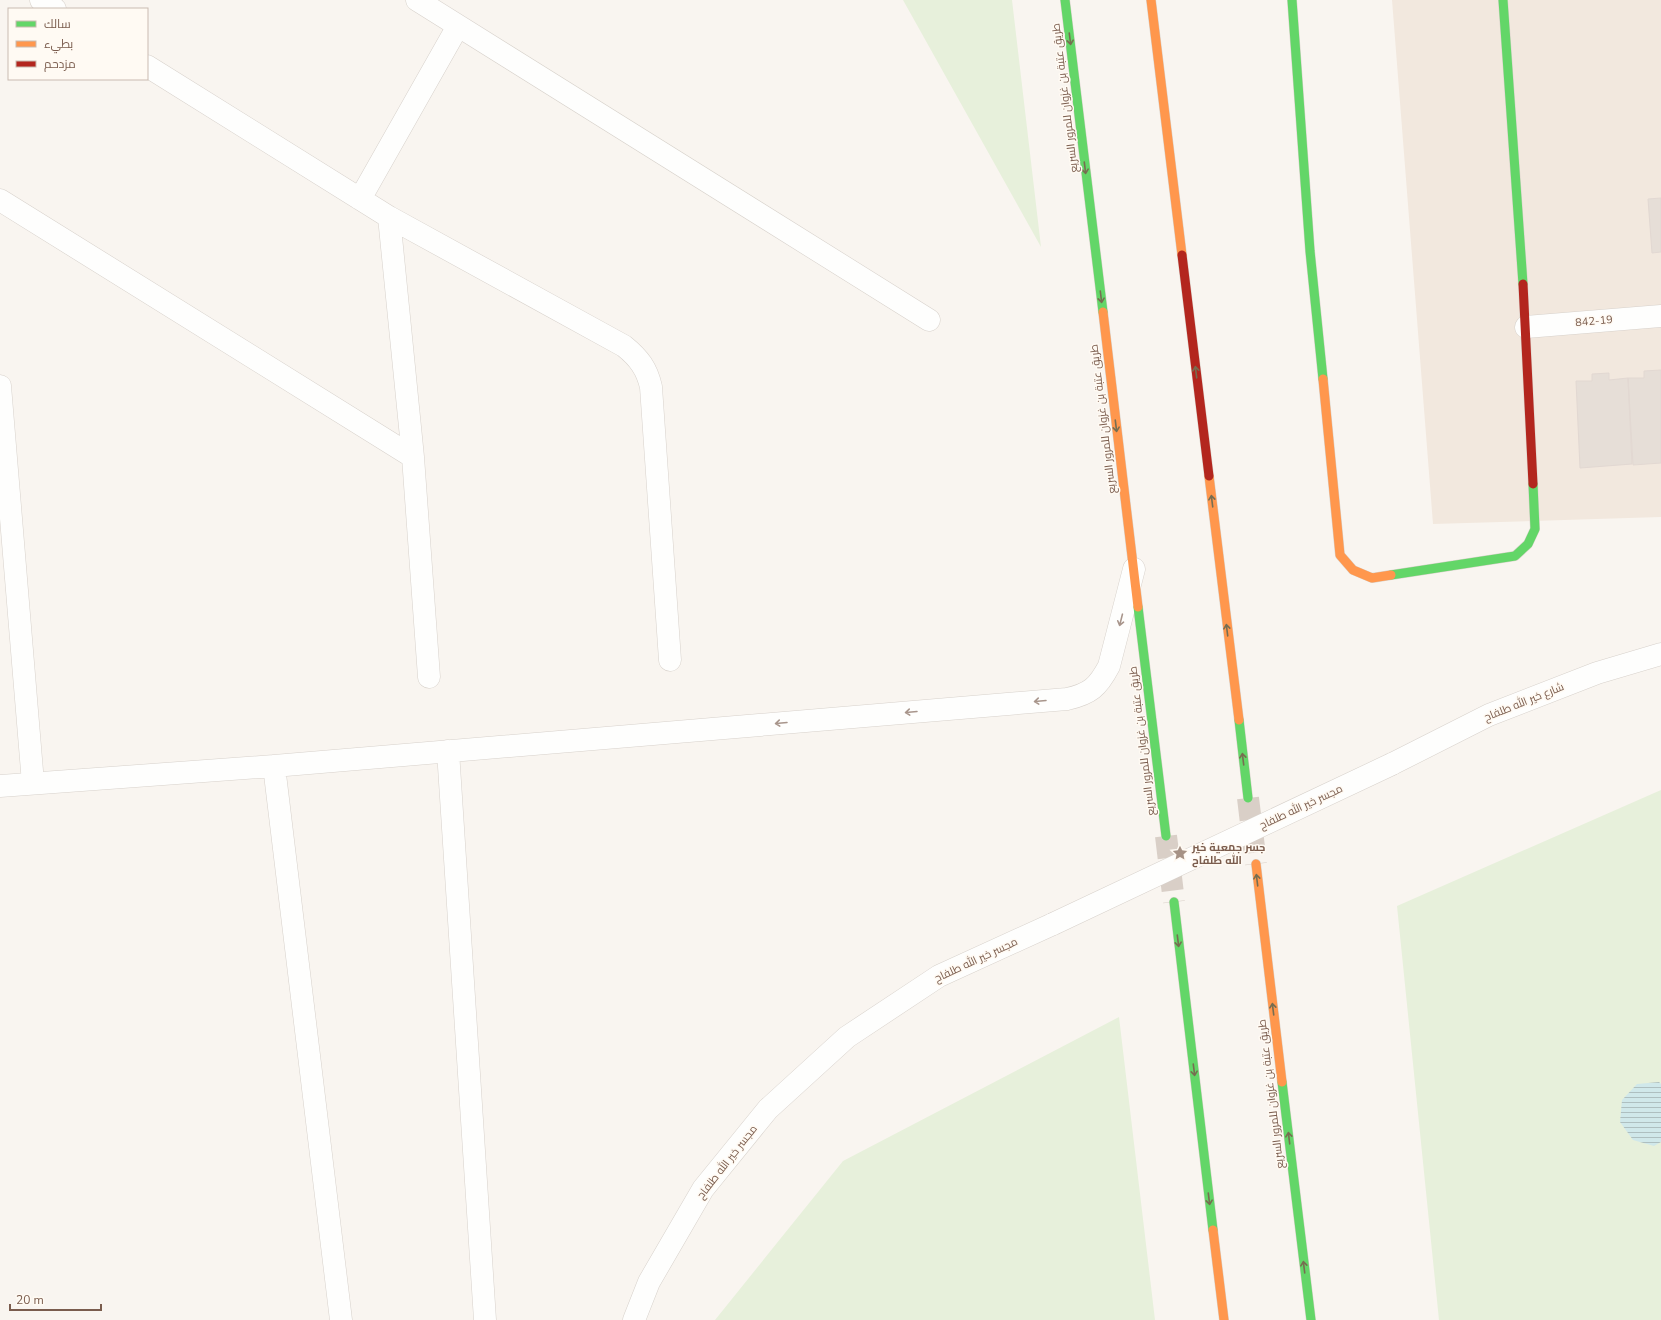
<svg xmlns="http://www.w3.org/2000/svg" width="1661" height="1320" font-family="'Nunito Sans',Cairo,sans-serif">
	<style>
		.residential { fill: #f2e8de }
		.green { fill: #e7f0db }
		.water { fill: url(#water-rules) }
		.building { fill: #e6ded7; stroke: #e2d8d2 }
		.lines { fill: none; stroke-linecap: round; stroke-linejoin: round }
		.highway-tunnel { stroke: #d9cfc7; stroke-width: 22; stroke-dasharray: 22 11; stroke-linecap: butt }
		.street-casing { stroke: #d7d1cb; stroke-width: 23 }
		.fast-casing { stroke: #d9d2cb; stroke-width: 10 }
		.slow-casing { stroke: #d9d2cb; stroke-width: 10 }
		.jam-casing { stroke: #d9d2cb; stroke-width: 10 }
		.street { stroke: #fefefd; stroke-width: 22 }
		.fast { stroke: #63d668; stroke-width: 9 }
		.slow { stroke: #ff974d; stroke-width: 9 }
		.jam { stroke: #b3261e; stroke-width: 9 }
		.street-bridge-casing { stroke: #d7d1cb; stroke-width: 23; stroke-linecap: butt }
		.street-bridge { stroke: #fefefd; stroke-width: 22 }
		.oneway { stroke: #776e51 }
		.oneway2 { stroke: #a8958b }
		.labels { text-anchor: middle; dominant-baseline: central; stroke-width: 3; stroke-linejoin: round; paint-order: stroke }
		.street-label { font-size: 11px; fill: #7a5c4d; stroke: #fffaf3 }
		.poi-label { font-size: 11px; font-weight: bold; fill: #7a5c4d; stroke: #fffaf3; text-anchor: start }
	</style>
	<defs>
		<pattern id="water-rules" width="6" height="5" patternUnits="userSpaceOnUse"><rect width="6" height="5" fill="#d0e8ea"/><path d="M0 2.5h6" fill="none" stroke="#aebfc0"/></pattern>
	</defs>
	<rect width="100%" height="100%" fill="#f9f5f0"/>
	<path class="residential" d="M1392,0H1661V517L1433,524Z"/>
	<path class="green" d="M903,0H1012L1041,247Z
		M1661,790V1320H1439L1397,906Z
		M1119,1017L1155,1320H715L843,1161Z"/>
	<path class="water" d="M1659,1082L1661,1084V1142L1654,1146L1633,1140L1620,1122L1622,1100L1637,1084Z"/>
	<path class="building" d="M1661,198V252L1652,253L1648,199Z
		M1661,370V463L1633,465L1628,378H1644V371Z
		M1609,373V380L1628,378L1632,464L1580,468L1576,381H1592V374Z"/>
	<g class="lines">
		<path class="highway-tunnel" d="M1248,798L1256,864
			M1166,836L1174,902"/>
		<g class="street-casing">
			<path id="street" d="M41,0L55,9
				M417,0L929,320
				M147,66L389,217L624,346C639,358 647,369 651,387L670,660
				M360,199L458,26
				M0,200L413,457
				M389,217L413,457L429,677
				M1526,327L1661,316
				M0,386L33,783
				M448,751L485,1320
				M1392,764L1489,715L1597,673L1661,654
				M274,766L341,1320
				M0,786L274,766L1067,699C1090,694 1098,687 1109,666L1134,569
				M634,1320L649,1282L703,1189L768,1109L847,1037L939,976L1053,924"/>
		</g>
		<g class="fast-casing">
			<path id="fast" d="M1065,0L1103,312
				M1292,0L1310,251L1323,379
				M1503,0L1523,284
				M1391,575L1515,556L1528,544L1535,529L1533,484
				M1138,607L1166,836
				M1239,720L1248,798
				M1174,902L1213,1230
				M1282,1082L1311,1320"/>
		</g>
		<g class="slow-casing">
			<path id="slow" d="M1151,0L1182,255
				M1103,312L1138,607
				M1323,379L1340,555L1353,570L1372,578L1391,575
				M1209,476L1239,720
				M1256,864L1282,1082
				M1213,1230L1224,1320"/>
		</g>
		<g class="jam-casing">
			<path id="jam" d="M1182,255L1209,476
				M1523,284L1533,484"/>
		</g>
		<use href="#street" class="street"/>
		<use href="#fast" class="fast"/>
		<use href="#slow" class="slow"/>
		<use href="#jam" class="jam"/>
		<g class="street-bridge-casing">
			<path id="street-bridge" d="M1053,924L1392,764"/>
		</g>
		<use href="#street-bridge" class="street-bridge"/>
	</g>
	<defs><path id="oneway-shaft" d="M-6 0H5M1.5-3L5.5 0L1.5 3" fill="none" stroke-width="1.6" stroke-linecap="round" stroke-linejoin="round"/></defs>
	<g class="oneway">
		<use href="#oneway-shaft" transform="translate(1070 39) rotate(83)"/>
		<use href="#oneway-shaft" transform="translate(1085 168) rotate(83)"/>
		<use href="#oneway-shaft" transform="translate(1101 297) rotate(83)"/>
		<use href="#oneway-shaft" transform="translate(1196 372) rotate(-97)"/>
		<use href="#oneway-shaft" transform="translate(1116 426) rotate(83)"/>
		<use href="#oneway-shaft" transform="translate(1212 501) rotate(-97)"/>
		<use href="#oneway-shaft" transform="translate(1227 630) rotate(-97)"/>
		<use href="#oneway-shaft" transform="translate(1243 759) rotate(-97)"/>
		<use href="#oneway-shaft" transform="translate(1257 880) rotate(-97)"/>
		<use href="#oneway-shaft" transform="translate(1178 941) rotate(83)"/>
		<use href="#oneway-shaft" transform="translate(1273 1009) rotate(-97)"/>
		<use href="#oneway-shaft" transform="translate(1194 1070) rotate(83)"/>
		<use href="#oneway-shaft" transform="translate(1289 1138) rotate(-97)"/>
		<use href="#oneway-shaft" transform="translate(1209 1199) rotate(83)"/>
		<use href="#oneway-shaft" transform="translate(1304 1267) rotate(-97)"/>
	</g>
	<g class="oneway2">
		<use href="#oneway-shaft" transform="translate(1121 620) rotate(104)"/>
		<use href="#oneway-shaft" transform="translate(1040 701) rotate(175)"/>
		<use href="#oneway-shaft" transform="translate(911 712) rotate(175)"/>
		<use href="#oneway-shaft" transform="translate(781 723) rotate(175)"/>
	</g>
	<defs>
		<g id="sight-bare" transform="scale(1.2)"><path d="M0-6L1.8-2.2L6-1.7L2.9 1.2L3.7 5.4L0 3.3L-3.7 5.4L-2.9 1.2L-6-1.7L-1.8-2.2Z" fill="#a69286" stroke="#fffaf3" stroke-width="2.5" paint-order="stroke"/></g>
	</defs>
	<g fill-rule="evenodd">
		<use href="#sight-bare" x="1180" y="853"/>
	</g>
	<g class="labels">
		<g class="street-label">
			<text transform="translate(1065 98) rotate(-97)">طريق عتبة بن غزوان للمرور السريع</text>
			<text transform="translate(1594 321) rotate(-5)">842-19</text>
			<text transform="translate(1103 419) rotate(-97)">طريق عتبة بن غزوان للمرور السريع</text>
			<text transform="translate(1524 702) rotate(-22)">شارع خير الله طلفاح</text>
			<text transform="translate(1142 741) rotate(-97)">طريق عتبة بن غزوان للمرور السريع</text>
			<text transform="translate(1301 807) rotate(-25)">مجسر خير الله طلفاح</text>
			<text transform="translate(976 960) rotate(-25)">مجسر خير الله طلفاح</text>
			<text transform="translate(1271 1094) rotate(-97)">طريق عتبة بن غزوان للمرور السريع</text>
			<text transform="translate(727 1162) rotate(-52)">مجسر خير الله طلفاح</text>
		</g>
		<g class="poi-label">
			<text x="1192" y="847">جسر جمعية خير<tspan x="1192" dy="13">الله طلفاح</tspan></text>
		</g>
	</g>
	<rect x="8" y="8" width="140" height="72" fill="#fffaf3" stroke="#cabbb1"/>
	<rect x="16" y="21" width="20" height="6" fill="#63d668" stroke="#cabbb1"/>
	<text x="44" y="28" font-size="12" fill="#7a5c4d">سالك</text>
	<rect x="16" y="41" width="20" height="6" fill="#ff974d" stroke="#cabbb1"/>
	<text x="44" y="48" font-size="12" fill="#7a5c4d">بطيء</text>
	<rect x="16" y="61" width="20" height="6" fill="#b3261e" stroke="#cabbb1"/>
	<text x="44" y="68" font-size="12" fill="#7a5c4d">مزدحم</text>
	<path d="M10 1304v6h91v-6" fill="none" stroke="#7a5c4d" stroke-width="2"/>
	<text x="16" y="1304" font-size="12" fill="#7a5c4d" stroke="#fffaf3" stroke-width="3" paint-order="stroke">20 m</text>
</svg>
